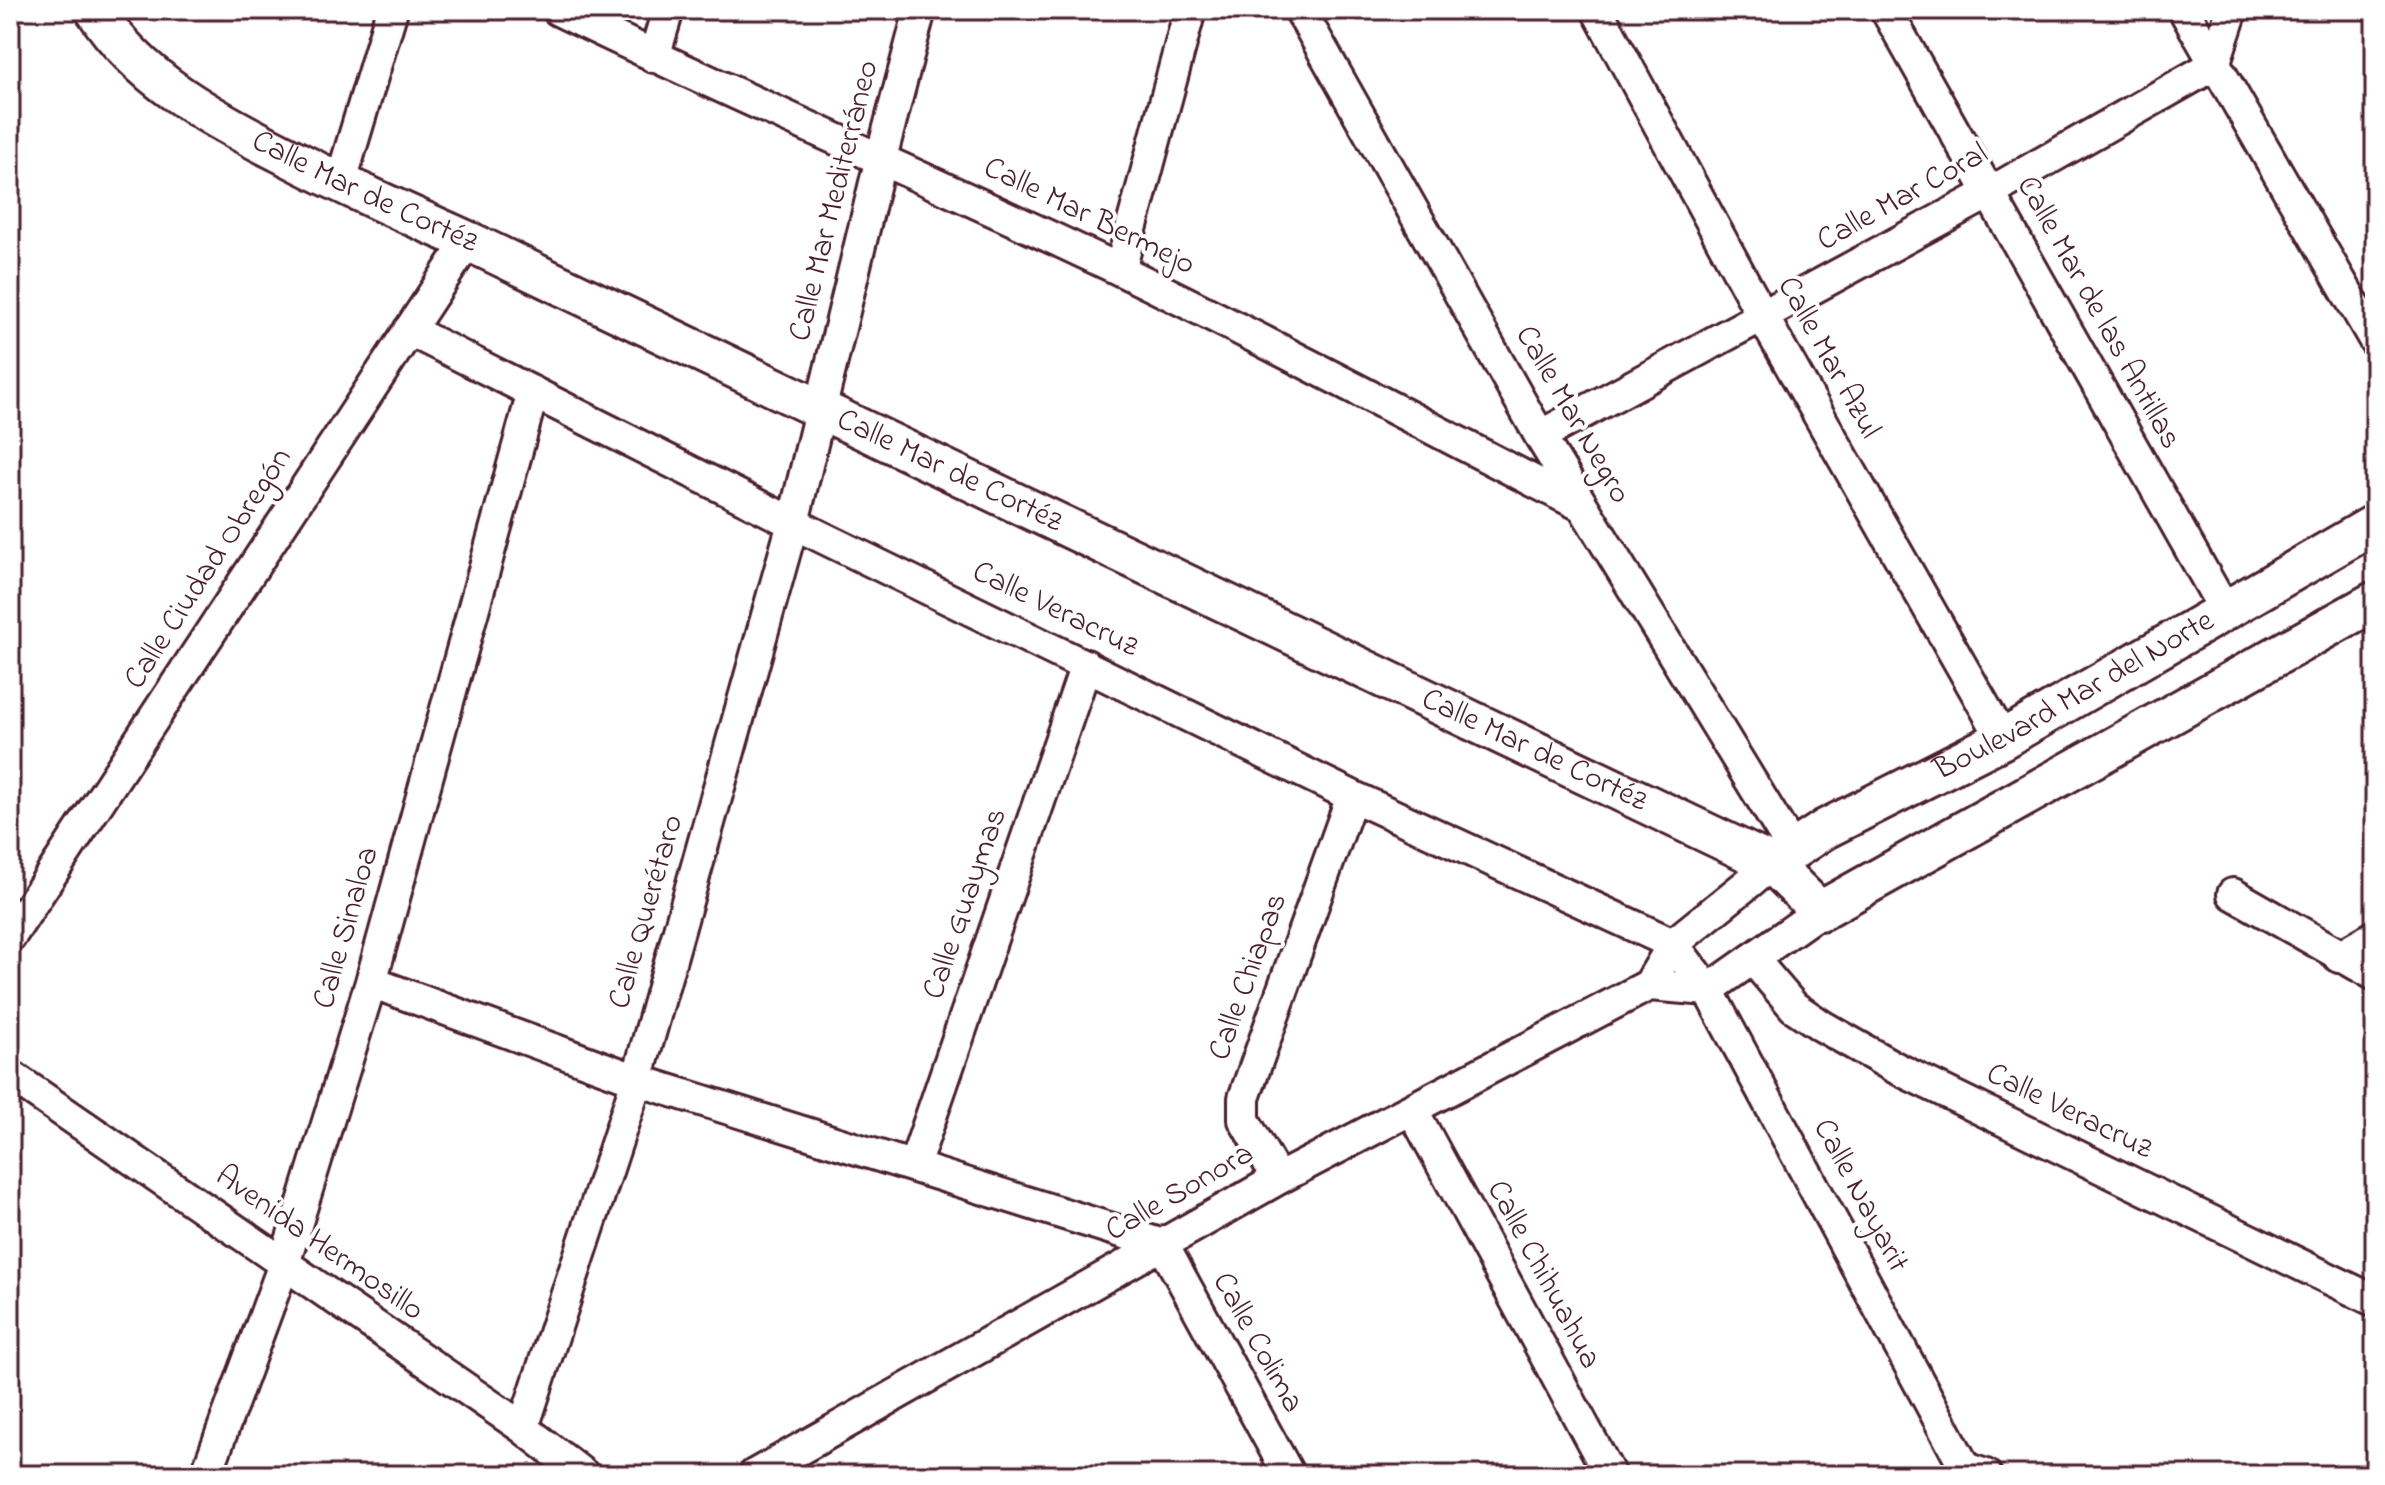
<svg xmlns="http://www.w3.org/2000/svg" width="2385" height="1485" font-family="'Indie Flower',sans-serif">
	<style>
		.lines { fill: none; stroke-linecap: round; stroke-linejoin: round }
		.minor-casing { stroke: #4a1f2b; stroke-width: 36 }
		.tertiary-casing { stroke: #4a1f2b; stroke-width: 44 }
		.minor { stroke: #fff; stroke-width: 30 }
		.tertiary { stroke: #fff; stroke-width: 38 }
		.labels { text-anchor: middle; dominant-baseline: central; stroke-width: 8; stroke-linejoin: round; paint-order: stroke }
		.street-label { font-size: 32px; fill: #4a1f2b; stroke: #fff }
	</style>
	<rect width="100%" height="100%" fill="#fff"/>
	<filter id="ink" filterUnits="userSpaceOnUse"><feTurbulence type="fractalNoise" baseFrequency=".0125" numOctaves="2"/><feDisplacementMap in="SourceGraphic" scale="16" xChannelSelector="R" yChannelSelector="G"/><feConvolveMatrix kernelMatrix="1 2 1 2 8 2 1 2 1" color-interpolation-filters="sRGB"/></filter>
	<g filter="url(#ink)">
		<g class="lines">
			<g class="minor-casing">
				<path id="minor" d="M558,10C743,100 932,180 1118,269C1274,344 1427,427 1582,506
					M1300,10L1540,436L1793,850
					M1597,10L1763,317L2003,739
					M1886,10L2224,609
					M2184,10L2375,341
					M654,57L668,10
					M340,184L392,10
					M1120,270L1190,10
					M409,330L793,523L1352,796L1673,944L1708,990L1965,1468L1986,1475
					M1540,436L1989,193L2214,65L2232,10
					M2233,894L2375,975
					M10,937L468,241
					M2339,957L2375,936
					M1753,959L1794,1007L1822,1026L1894,1067L2375,1301
					M371,982L637,1080L1163,1245L1289,1475
					M1649,985L1708,990L1820,911
					M10,1075L523,1428L584,1475
					M1412,1109L1610,1475
					M914,1166L1086,665
					M1278,1179L1244,1120V1098L1352,796
					M523,1428L637,1080L793,523L881,158L920,10
					M206,1475L284,1264L371,982L533,392
					M754,1475L1278,1179L1649,985L1673,944L1772,864"/>
			</g>
			<g class="tertiary-casing">
				<g id="tertiary">
					<path id="s1" d="M95,10C139,79 210,117 281,153C342,185 405,213 468,241L1772,864L1820,911L2375,601"/>
					<path id="s2" d="M1772,864L1825,829L2003,739L2375,524"/>
				</g>
			</g>
			<use href="#minor" class="minor"/>
			<use href="#tertiary" class="tertiary"/>
		</g>
	</g>
	<g class="labels">
		<g class="street-label">
			<text stroke="none"><textPath href="#s1" startOffset="330">Calle Mar de Cortéz</textPath></text>
			<text transform="translate(1903 198) rotate(-29)">Calle Mar Coral</text>
			<text transform="translate(835 201) rotate(-76)">Calle Mar Mediterráneo</text>
			<text transform="translate(1089 217) rotate(26)">Calle Mar Bermejo</text>
			<text transform="translate(2098 313) rotate(61)">Calle Mar de las Antillas</text>
			<text transform="translate(1828 358) rotate(61)">Calle Mar Azul</text>
			<text transform="translate(1572 415) rotate(60)">Calle Mar Negro</text>
			<text stroke="none"><textPath href="#s1" startOffset="978">Calle Mar de Cortéz</textPath></text>
			<text transform="translate(209 569) rotate(-57)">Calle Ciudad Obregón</text>
			<text transform="translate(1055 610) rotate(26)">Calle Veracruz</text>
			<text stroke="none"><textPath href="#s2" startOffset="346">Boulevard Mar del Norte</textPath></text>
			<text stroke="none"><textPath href="#s1" startOffset="1626">Calle Mar de Cortéz</textPath></text>
			<text transform="translate(966 904) rotate(-71)">Calle Guaymas</text>
			<text transform="translate(647 912) rotate(-74)">Calle Querétaro</text>
			<text transform="translate(347 928) rotate(-74)">Calle Sinaloa</text>
			<text transform="translate(1249 977) rotate(-70)">Calle Chiapas</text>
			<text transform="translate(2069 1112) rotate(26)">Calle Veracruz</text>
			<text transform="translate(1180 1193) rotate(-30)">Calle Sonora</text>
			<text transform="translate(1860 1196) rotate(62)">Calle Nayarit</text>
			<text transform="translate(319 1244) rotate(35)">Avenida Hermosillo</text>
			<text transform="translate(1543 1275) rotate(62)">Calle Chihuahua</text>
			<text transform="translate(1257 1343) rotate(61)">Calle Colima</text>
		</g>
	</g>
	<rect width="2385" height="1485" fill="none" stroke="#fff" stroke-width="40"/>
	<rect x="20" y="20" width="2345" height="1445" fill="none" stroke="#4a1f2b" stroke-width="3" filter="url(#ink)"/>
</svg>
